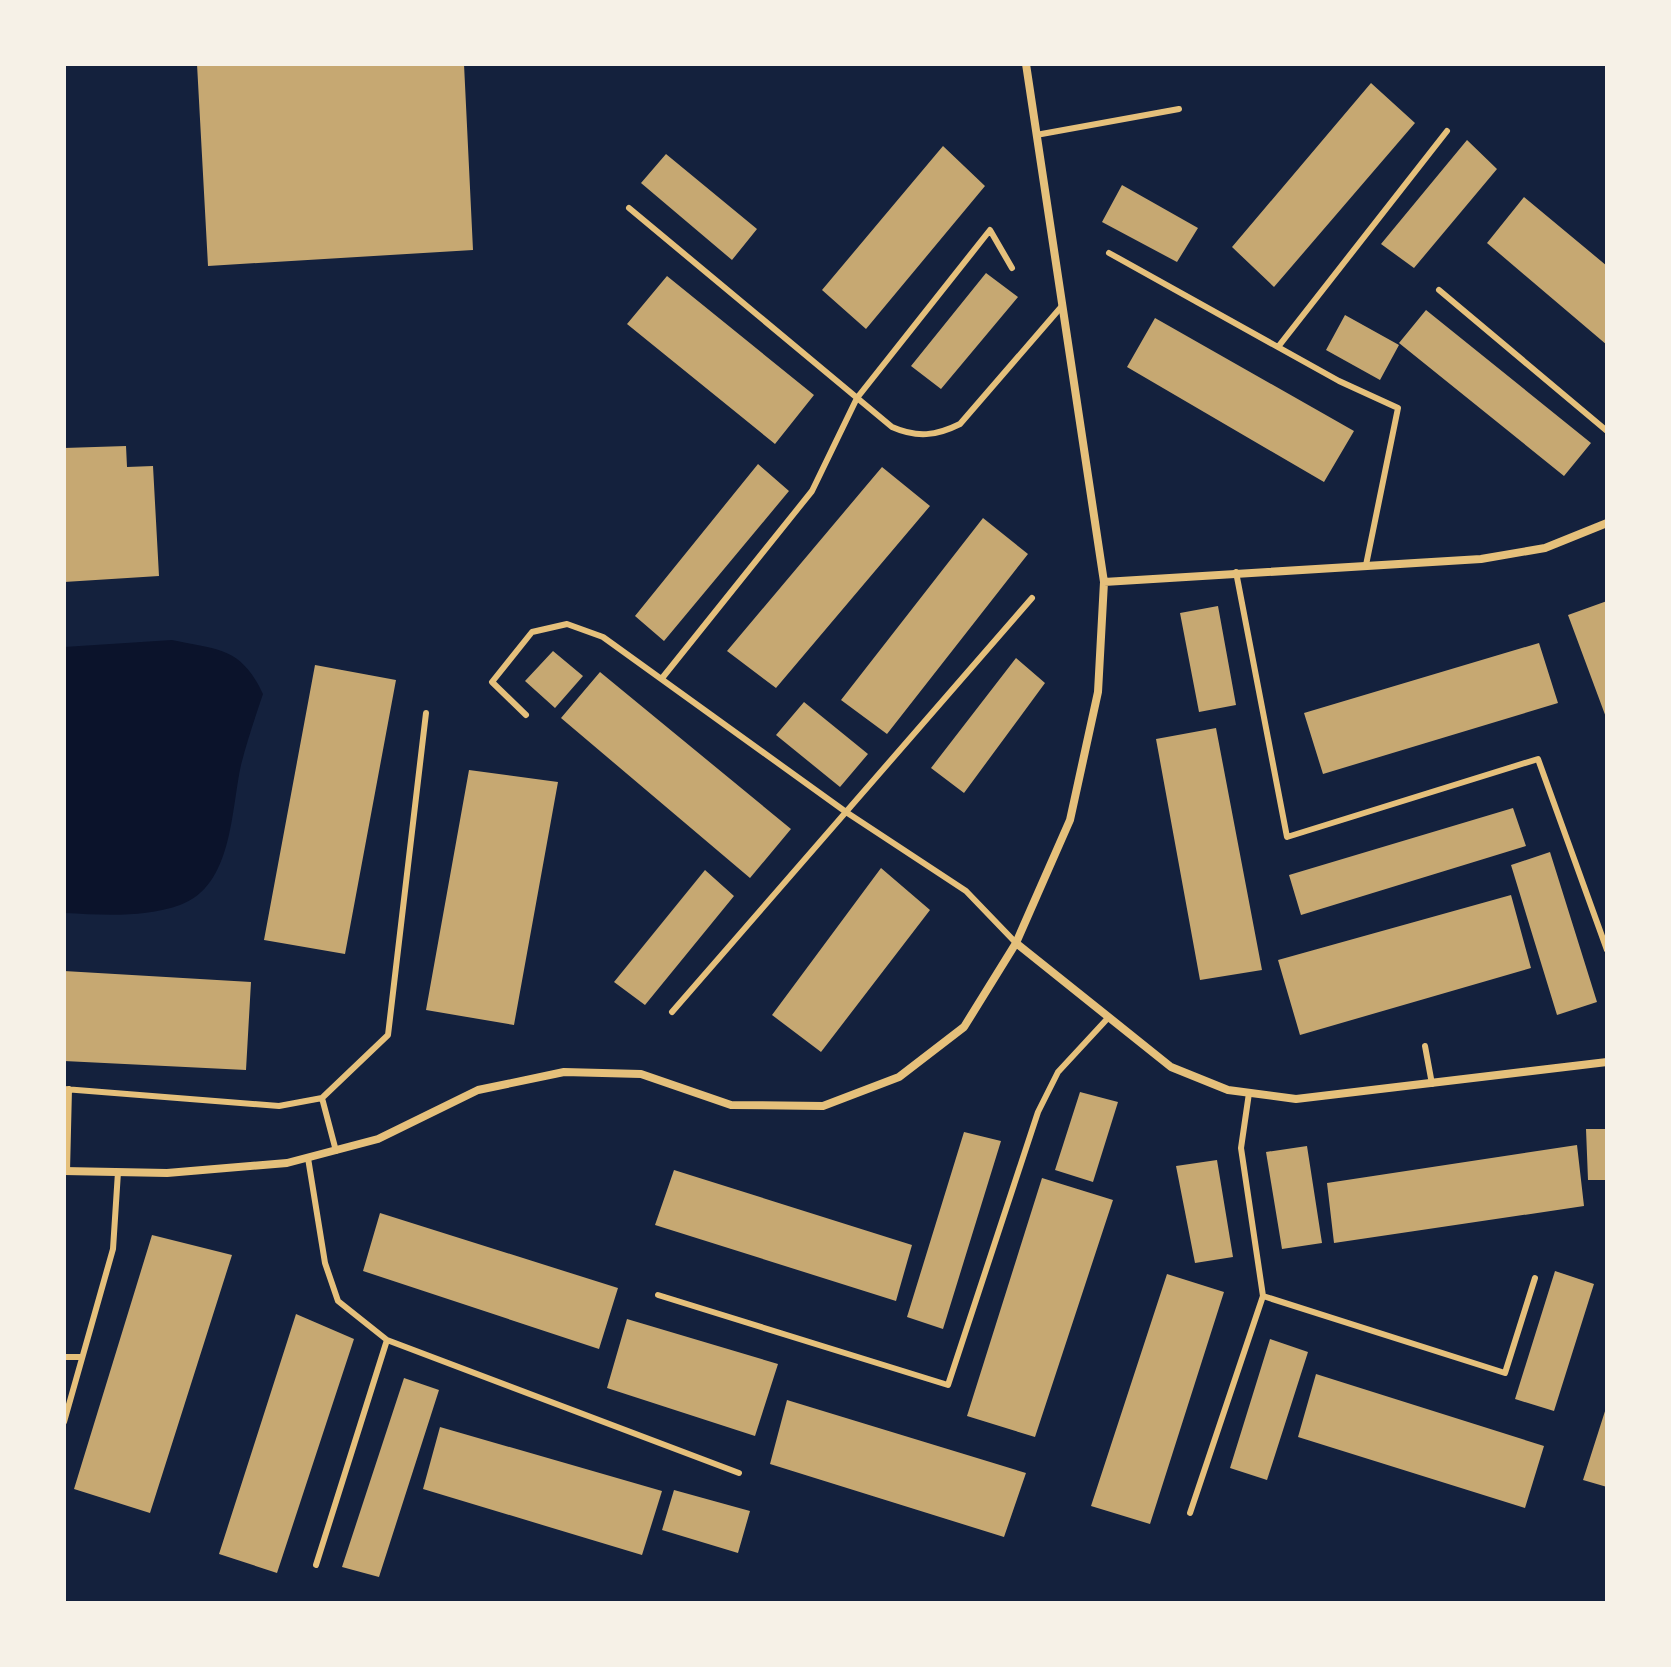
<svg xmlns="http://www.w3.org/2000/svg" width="1671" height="1667" font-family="Helvetica,sans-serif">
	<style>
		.water { fill: #0b132b }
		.building { fill: #c6a872 }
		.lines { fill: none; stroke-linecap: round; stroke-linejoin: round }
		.service { stroke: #e5c07b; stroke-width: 6 }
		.minor { stroke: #e5c07b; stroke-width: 8 }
	</style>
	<rect width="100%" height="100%" fill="#14213d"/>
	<path class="water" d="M172,640C219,650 241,647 263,694C255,718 247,741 241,765C231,810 233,886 180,905C143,918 103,915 64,913V647Z"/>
	<path class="building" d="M197,64H464L473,250L208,266Z
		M1371,83L1415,123L1274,287L1232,247Z
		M1467,140L1497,169L1414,268L1381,244Z
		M943,146L985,186L866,329L822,290Z
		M666,154L757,229L732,260L641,183Z
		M1122,185L1198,228L1177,262L1102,222Z
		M1524,197L1607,266V345L1487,243Z
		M986,273L1018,297L941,389L911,366Z
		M667,276L814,395L775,444L627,324Z
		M1426,310L1591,443L1564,476L1399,343Z
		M1345,315L1399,345L1380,380L1326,350Z
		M1155,318L1354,431L1324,482L1127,367Z
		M126,446L127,467L153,466L159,576L64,582V448Z
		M758,464L789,491L664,641L635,616Z
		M882,467L930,506L776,688L727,651Z
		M983,518L1028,554L887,734L841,700Z
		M1607,601V720L1568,615Z
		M1218,606L1236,705L1199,712L1180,613Z
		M1539,643L1558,703L1323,774L1304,713Z
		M553,651L583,676L555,708L525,681Z
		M1016,658L1045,683L964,793L931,768Z
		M315,665L396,680L345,954L264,940Z
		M600,672L791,829L750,878L561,718Z
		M804,702L868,754L840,787L776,735Z
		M1216,728L1262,970L1200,980L1156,739Z
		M469,770L558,782L514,1025L426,1010Z
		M1513,808L1526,846L1301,915L1289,875Z
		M1550,852L1597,1002L1557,1015L1511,865Z
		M881,868L930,910L821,1052L772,1015Z
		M705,870L734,896L645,1005L614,982Z
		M1511,895L1531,968L1300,1035L1278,960Z
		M64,971L251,982L246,1070L64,1061Z
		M1080,1092L1118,1102L1093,1182L1055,1170Z
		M1586,1129H1607V1180H1588Z
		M964,1132L1001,1141L943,1329L907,1317Z
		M1577,1145L1584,1206L1334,1243L1327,1183Z
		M1307,1146L1322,1243L1282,1249L1266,1152Z
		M1217,1160L1233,1257L1195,1263L1176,1166Z
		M674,1170L912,1245L896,1301L655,1225Z
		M1042,1178L1113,1200L1035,1437L967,1416Z
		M380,1213L618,1288L599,1349L363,1271Z
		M152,1235L232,1255L150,1513L74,1489Z
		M1555,1271L1594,1284L1554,1411L1515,1399Z
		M1167,1274L1224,1292L1150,1524L1091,1506Z
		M296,1314L354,1339L277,1573L219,1554Z
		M627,1319L778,1364L755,1436L607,1388Z
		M1270,1339L1308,1352L1267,1480L1230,1468Z
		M1316,1374L1544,1446L1525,1508L1298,1437Z
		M404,1378L439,1390L379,1577L342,1567Z
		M787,1400L1026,1473L1004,1537L770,1464Z
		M1606,1408L1607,1409V1487L1583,1480Z
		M440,1427L662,1491L642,1555L423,1489Z
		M674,1490L750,1511L738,1553L662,1530Z"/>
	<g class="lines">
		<path class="service" d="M1036,135L1179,109
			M629,208L892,427C917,438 936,436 960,424L1062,306
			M1109,253L1339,381L1398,408L1366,565
			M1439,290L1607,431
			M1278,347L1447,131
			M1236,572L1287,837L1538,759L1607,950
			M663,677L812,491L857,398L990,230L1012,268
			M526,715L492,682L532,632L567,624L603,637L846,812L966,891L1016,943
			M672,1012L1032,598
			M1425,1046L1432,1084
			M64,1089L279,1106L322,1098
			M336,1151L322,1098L388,1035L426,713
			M308,1158L325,1263L338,1301L387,1340L739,1473
			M67,1171L69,1089
			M658,1295L948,1385L1038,1112L1058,1072L1108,1018
			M1263,1296L1505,1373L1535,1278
			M64,1357H82
			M64,1422L113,1249L118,1172
			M1190,1513L1263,1296L1241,1148L1249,1093
			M316,1565L387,1340"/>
		<path class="minor" d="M1104,582L1481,559L1545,548L1607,523
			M1016,943L1171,1067L1228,1090L1296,1099L1607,1062
			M64,1171L167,1173L287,1163L378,1139L478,1090L564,1072L641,1074L731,1105L823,1106L899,1077L964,1027L1016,943L1070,820L1098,692L1104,582L1026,64"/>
	</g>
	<rect width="1671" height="1667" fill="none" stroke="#f6f1e7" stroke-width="132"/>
</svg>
